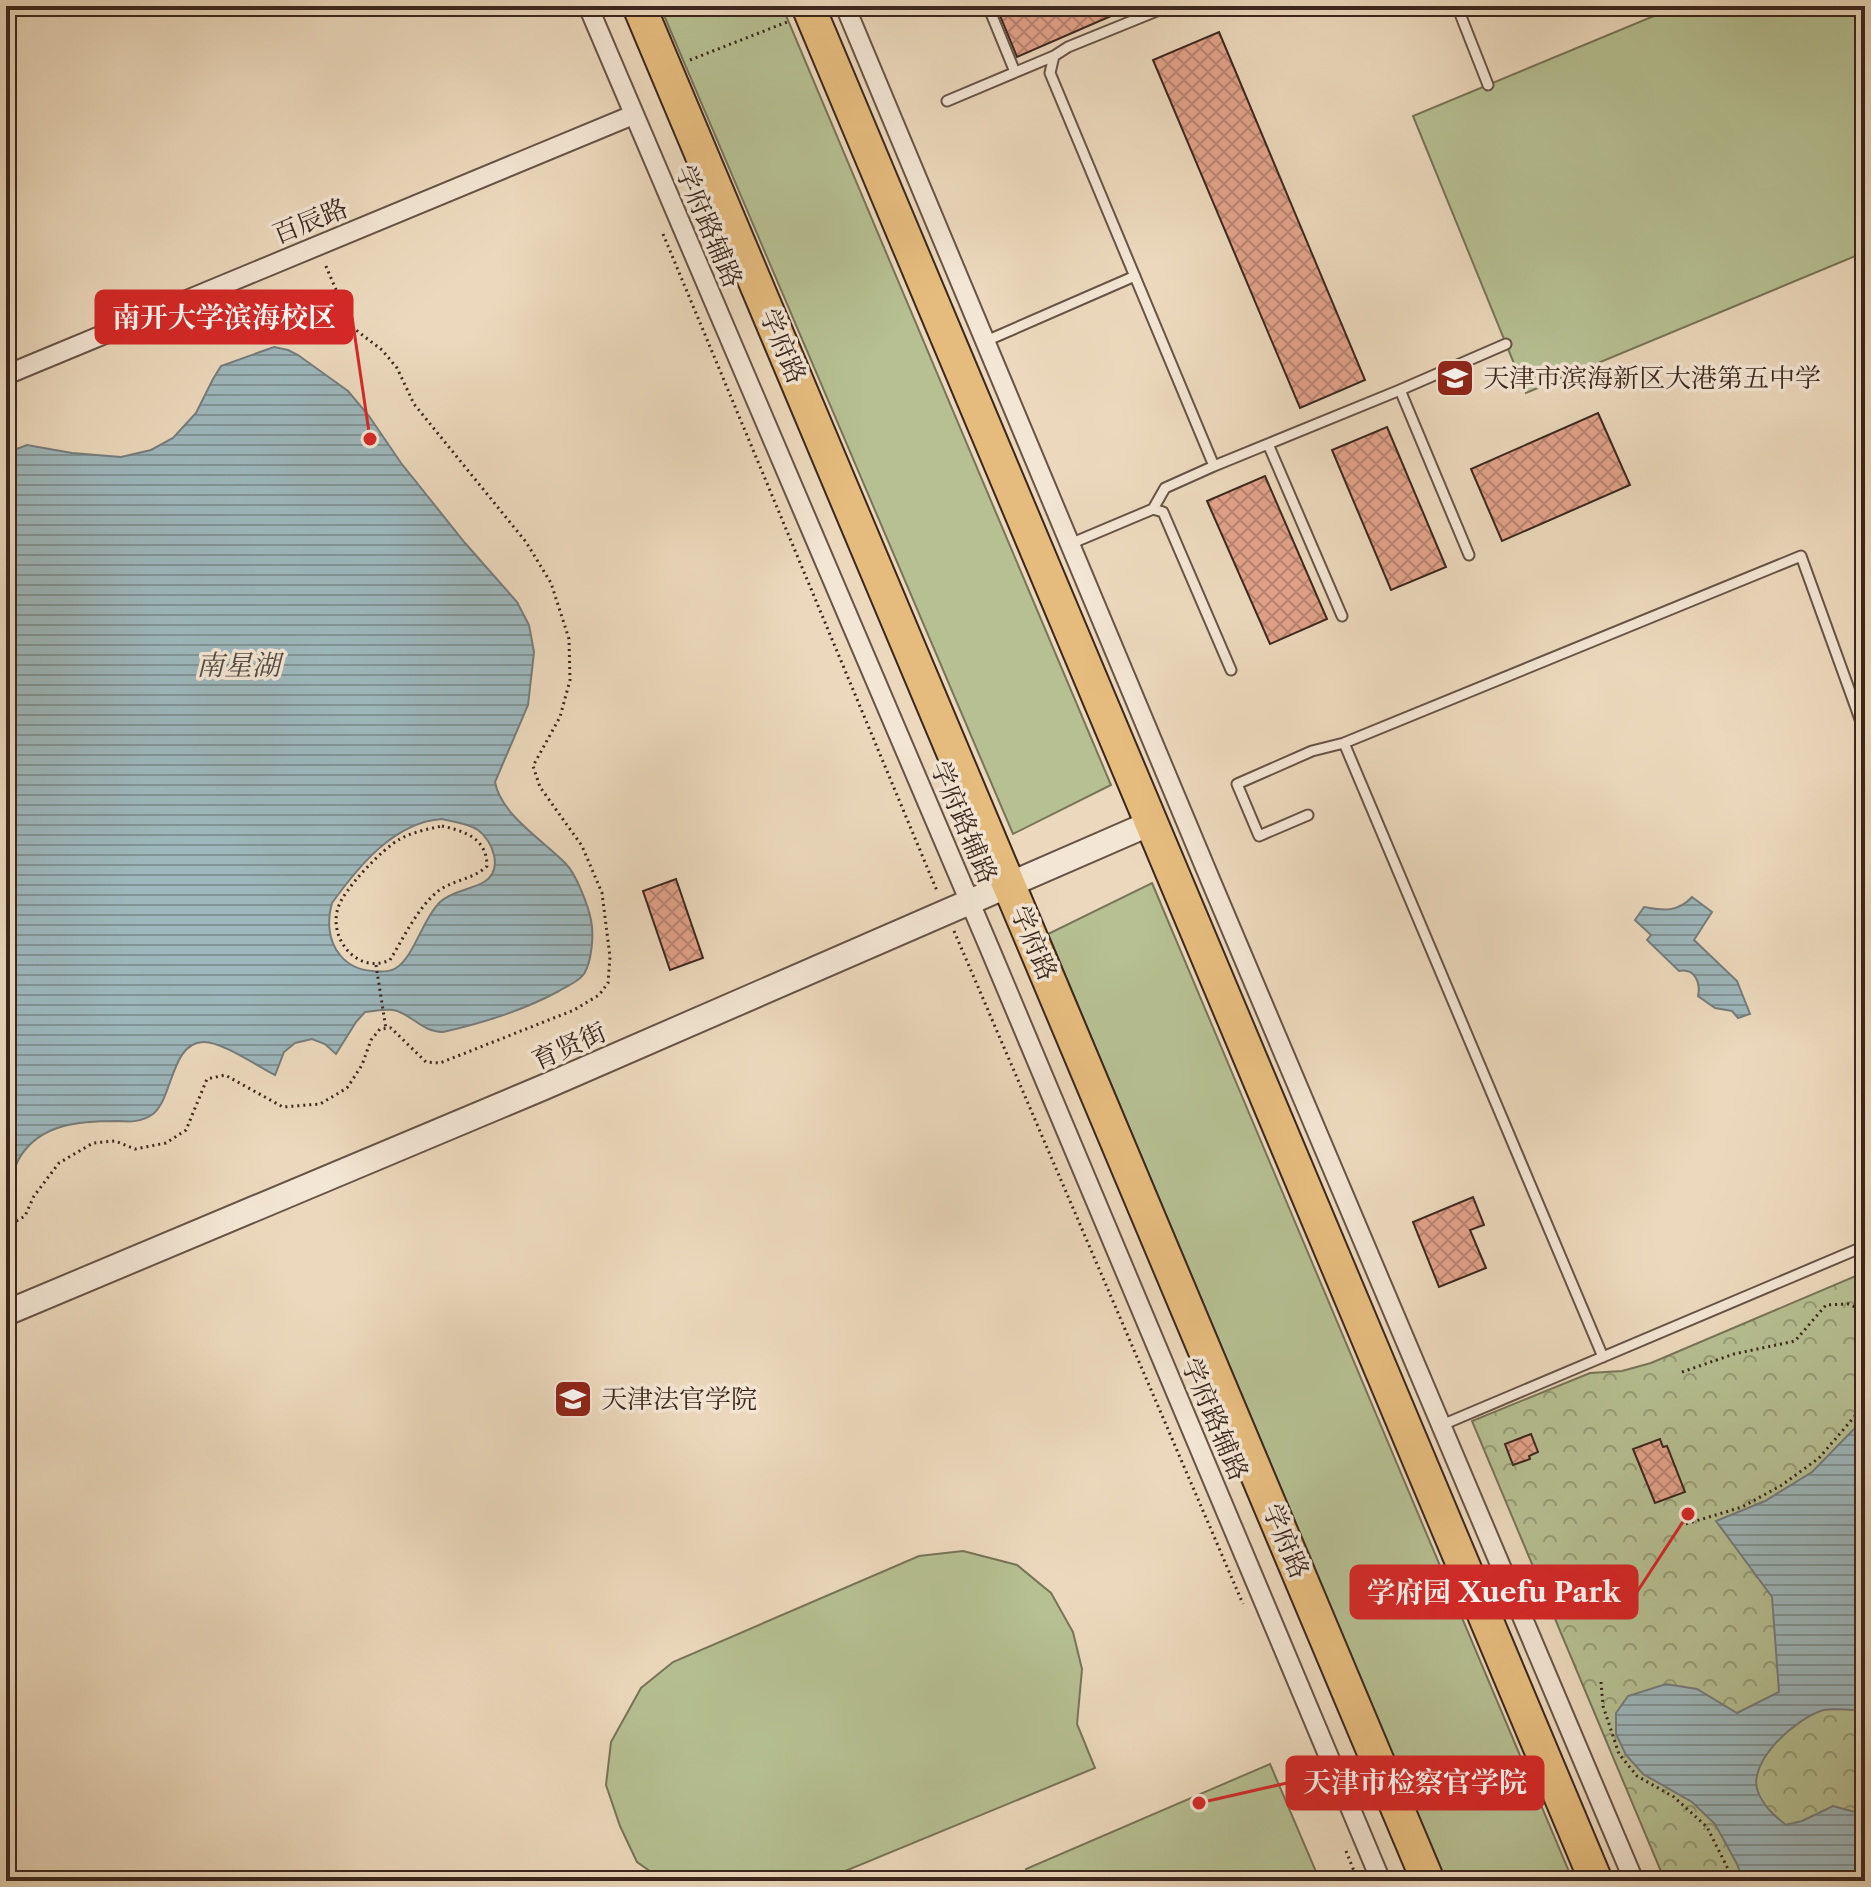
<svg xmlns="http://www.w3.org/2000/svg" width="1871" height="1887" font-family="'Libre Caslon Text','Noto Serif SC',serif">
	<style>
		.grass { fill: #b6c093; stroke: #787458; stroke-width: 2 }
		.park { fill: url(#park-crowns); stroke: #787458; stroke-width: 2 }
		.water { fill: url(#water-rules); stroke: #767d7d; stroke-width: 2; fill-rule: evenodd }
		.building { fill: url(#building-cross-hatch); stroke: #3b271e; stroke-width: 2 }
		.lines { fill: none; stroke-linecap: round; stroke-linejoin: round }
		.service-casing { stroke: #675446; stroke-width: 13 }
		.minor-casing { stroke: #675446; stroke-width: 22 }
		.tertiary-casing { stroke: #675446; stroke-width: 28 }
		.trunk-casing { stroke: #3b271e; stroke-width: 36 }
		.path { stroke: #3b271e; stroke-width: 3; stroke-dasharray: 2 4; stroke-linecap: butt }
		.service { stroke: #f3e6d4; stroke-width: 9 }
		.minor { stroke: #f3e6d4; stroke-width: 18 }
		.tertiary { stroke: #f3e6d4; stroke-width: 24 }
		.trunk { stroke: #e6bc7e; stroke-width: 32 }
		.labels { text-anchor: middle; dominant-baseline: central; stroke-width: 7; stroke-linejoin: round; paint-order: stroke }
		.street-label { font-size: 26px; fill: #3b271e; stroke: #f3e6d4 }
		.poi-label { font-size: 26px; fill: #3b271e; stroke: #f3e6d4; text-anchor: start }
		.water-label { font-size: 28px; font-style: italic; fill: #544b46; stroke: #f3e6d4 }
		.leader { fill: none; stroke: #d62828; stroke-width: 3 }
		.callout-dot { fill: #d62828; stroke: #f3e6d4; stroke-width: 3 }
		.callout { fill: #d62828; stroke: #d62828; stroke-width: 3 }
		.callout-label { font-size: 28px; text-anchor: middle; font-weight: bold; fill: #fff }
	</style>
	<defs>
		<pattern id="park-crowns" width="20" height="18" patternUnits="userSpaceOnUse" patternTransform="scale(2)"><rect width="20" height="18" fill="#b6c093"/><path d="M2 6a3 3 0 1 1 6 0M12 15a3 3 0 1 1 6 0" fill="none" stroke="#959c77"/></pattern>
		<pattern id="water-rules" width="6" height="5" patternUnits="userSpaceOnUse" patternTransform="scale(2)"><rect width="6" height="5" fill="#9db7bc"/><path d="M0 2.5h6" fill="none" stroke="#819598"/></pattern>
		<pattern id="building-cross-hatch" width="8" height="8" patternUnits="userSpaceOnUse" patternTransform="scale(2)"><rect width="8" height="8" fill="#e3a38b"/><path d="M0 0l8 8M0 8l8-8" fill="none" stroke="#b98571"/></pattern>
	</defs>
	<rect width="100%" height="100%" fill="#ecd9bd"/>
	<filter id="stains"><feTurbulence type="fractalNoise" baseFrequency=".0025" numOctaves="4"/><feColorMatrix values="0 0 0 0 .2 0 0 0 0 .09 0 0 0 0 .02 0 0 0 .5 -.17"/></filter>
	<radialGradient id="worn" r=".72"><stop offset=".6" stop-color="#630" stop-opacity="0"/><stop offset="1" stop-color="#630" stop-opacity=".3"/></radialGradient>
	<path class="grass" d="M660,6H782L1111,785L1013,834Z
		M1678,6H1865V252L1526,393L1413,116Z
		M1152,883L1573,1881H1446L1048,934Z
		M963,1551L1017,1565L1051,1593L1073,1632L1082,1669L1077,1724L1095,1768L821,1881H664L637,1862L620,1826L606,1785L611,1742L641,1688L673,1662L919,1556Z
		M1270,1764L1320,1881H1031L1026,1869Z"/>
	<path class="park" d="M1865,1272V1881H1665L1472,1421L1590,1373L1622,1371L1651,1363Z"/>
	<path class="water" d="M274,347L288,350L298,355L348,391L369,416L401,463L465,543L517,602L529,625L534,652L528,705L495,782C501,815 543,840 566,864C576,874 588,905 591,920C594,934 592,961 584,974C578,982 567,986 559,991C522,1011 483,1023 443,1032C421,1032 411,1013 393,1010C385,1009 374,1011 365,1012L356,1022L336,1054L325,1044L312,1039L295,1043L284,1052L275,1075C257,1066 221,1041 203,1042C171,1043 173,1098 153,1114C142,1122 131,1122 118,1121C81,1121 41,1123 20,1157C14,1167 11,1181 6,1191V453L27,445L72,453L121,457L151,450L173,438L196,413L213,379L221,366ZM442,819C453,822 468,823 478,830C493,841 504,870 484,882C470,890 452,891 440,902C423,918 414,957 396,968C390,972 380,972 372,971C360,970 348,965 340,955C328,941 327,920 332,903C358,867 394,822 442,819Z
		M1692,897L1712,912L1694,940L1737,981L1750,1014L1738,1018L1732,1011L1715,1008L1698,996C1701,983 1695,968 1679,971L1647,940L1651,935L1635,920L1644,907C1664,911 1678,912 1692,897Z
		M1865,1408V1721L1855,1710C1846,1710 1833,1708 1824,1710C1797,1717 1746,1762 1758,1792C1764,1807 1775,1816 1786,1825L1802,1821L1833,1806L1855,1812L1865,1820V1881H1743L1737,1864L1715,1824L1692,1802L1643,1774L1626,1755L1616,1734V1713L1628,1696L1666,1684L1697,1689L1737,1713L1779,1692L1772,1597L1716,1521L1765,1501L1812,1472L1858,1425Z"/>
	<path class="building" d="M996,6H1134L1017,57Z
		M1219,32L1365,380L1300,408L1153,60Z
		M1598,413L1630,485L1502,541L1471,469Z
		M1387,427L1446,567L1391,590L1332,450Z
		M1265,476L1327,619L1270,644L1207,501Z
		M676,879L703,958L670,970L643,891Z
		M1473,1197L1484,1225L1470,1230L1486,1268L1439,1287L1413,1222Z
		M1531,1434L1538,1452L1529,1456L1530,1459L1513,1465L1505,1444Z
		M1660,1439L1663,1447L1667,1446L1685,1492L1655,1503L1633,1449Z"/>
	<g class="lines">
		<g class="service-casing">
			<path id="service" d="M988,6L1015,72
				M1169,6L1068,47L1054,56L1050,73L1214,466L1400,390L1469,555
				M1457,6L1488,85
				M947,101L1054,56
				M986,341L1135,276
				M1400,390L1506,344
				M1268,444L1342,616
				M1153,509L1163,512L1231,670
				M1070,544L1153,509L1165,488L1214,466
				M1344,743L1603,1357
				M1308,815L1259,836L1237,784L1312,751L1344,743L1801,556L1865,733
				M1442,1425L1865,1246"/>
		</g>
		<g class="minor-casing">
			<path id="minor" d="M588,6L989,947L1381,1881
				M845,6L1210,879L1634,1881
				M6,375L633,115"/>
		</g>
		<g class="tertiary-casing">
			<path id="tertiary" d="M6,1313L542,1088L1151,823"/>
		</g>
		<g class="trunk-casing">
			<path id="trunk" d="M639,6L1428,1881
				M808,6L1596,1881"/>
		</g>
		<path class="path" d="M690,60L787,22
			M663,234L937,891
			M442,826C464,831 487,838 487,866C473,880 451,880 437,892C417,909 404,937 390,960C358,975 328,939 338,908C343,890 383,848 400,839C413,832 428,829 442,826Z
			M954,931L1243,1604
			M376,965L386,1029
			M6,1227L25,1216L34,1196L59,1163L93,1143L115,1141L135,1149L166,1143L186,1130L207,1079L225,1075L283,1107L320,1104L347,1088L362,1065L371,1040L380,1029L391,1028L426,1062L440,1063L574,1010L599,995L608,983L610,957L602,893L582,846L540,787L533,766L560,717L570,680L569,639L551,583L526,542L414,404L397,368L382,350L352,327L325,264
			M1682,1372L1734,1354L1795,1341L1826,1305L1849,1304L1865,1312
			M1686,1524L1742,1507L1782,1485L1819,1458L1855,1416L1865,1390
			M1601,1682L1603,1706L1619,1754L1637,1776L1674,1797L1707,1827L1734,1881
			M1346,1851L1358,1881"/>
		<use href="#service" class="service"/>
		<use href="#minor" class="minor"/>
		<use href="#tertiary" class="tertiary"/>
		<use href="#trunk" class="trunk"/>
	</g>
	<defs>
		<g id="school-square" transform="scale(2)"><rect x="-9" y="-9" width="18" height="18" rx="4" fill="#8f2418" stroke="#f3e6d4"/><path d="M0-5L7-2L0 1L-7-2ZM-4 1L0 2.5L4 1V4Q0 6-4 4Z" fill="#fff"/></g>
		<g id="university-square" transform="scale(2)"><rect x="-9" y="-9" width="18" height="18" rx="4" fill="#8f2418" stroke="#f3e6d4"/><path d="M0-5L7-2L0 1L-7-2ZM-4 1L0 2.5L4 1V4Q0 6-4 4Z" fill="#fff"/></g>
	</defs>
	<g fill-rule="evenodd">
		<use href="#school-square" x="1455" y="378"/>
		<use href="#university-square" x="573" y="1399"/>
	</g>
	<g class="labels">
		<g class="street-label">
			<text transform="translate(310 221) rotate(-22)">百辰路</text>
			<text transform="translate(709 226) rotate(67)">学府路辅路</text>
			<text transform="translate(783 346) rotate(67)">学府路</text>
			<text transform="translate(964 822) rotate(67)">学府路辅路</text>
			<text transform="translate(1034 943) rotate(67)">学府路</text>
			<text transform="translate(569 1046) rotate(-24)">育贤街</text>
			<text transform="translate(1215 1419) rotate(67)">学府路辅路</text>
			<text transform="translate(1286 1541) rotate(67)">学府路</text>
		</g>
		<g class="poi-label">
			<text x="1483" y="378">天津市滨海新区大港第五中学</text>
			<text x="601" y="1399">天津法官学院</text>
		</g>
		<g class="water-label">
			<text x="238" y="665">南星湖</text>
		</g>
	</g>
	<path class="leader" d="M370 439L352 317M1688 1514L1637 1592M1199 1803L1287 1783"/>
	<g class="callout-dot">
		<circle cx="370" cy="439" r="8"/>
		<circle cx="1688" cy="1514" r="8"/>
		<circle cx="1199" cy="1803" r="8"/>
	</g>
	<g class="callout">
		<rect x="96" y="291" width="256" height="52" rx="8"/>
		<rect x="1351" y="1566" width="286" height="52" rx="8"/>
		<rect x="1287" y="1757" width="256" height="52" rx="8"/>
	</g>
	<g class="callout-label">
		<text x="224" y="327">南开大学滨海校区</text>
		<text x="1494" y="1602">学府园 Xuefu Park</text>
		<text x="1415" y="1792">天津市检察官学院</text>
	</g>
	<rect width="1871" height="1887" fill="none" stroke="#ecd9bd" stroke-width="32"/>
	<rect x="8" y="8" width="1855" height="1871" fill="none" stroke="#3b271e" stroke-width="4"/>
	<rect x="16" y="16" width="1839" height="1855" fill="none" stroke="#3b271e" stroke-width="2"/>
	<rect width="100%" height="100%" filter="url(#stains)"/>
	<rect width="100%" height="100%" fill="url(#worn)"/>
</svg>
